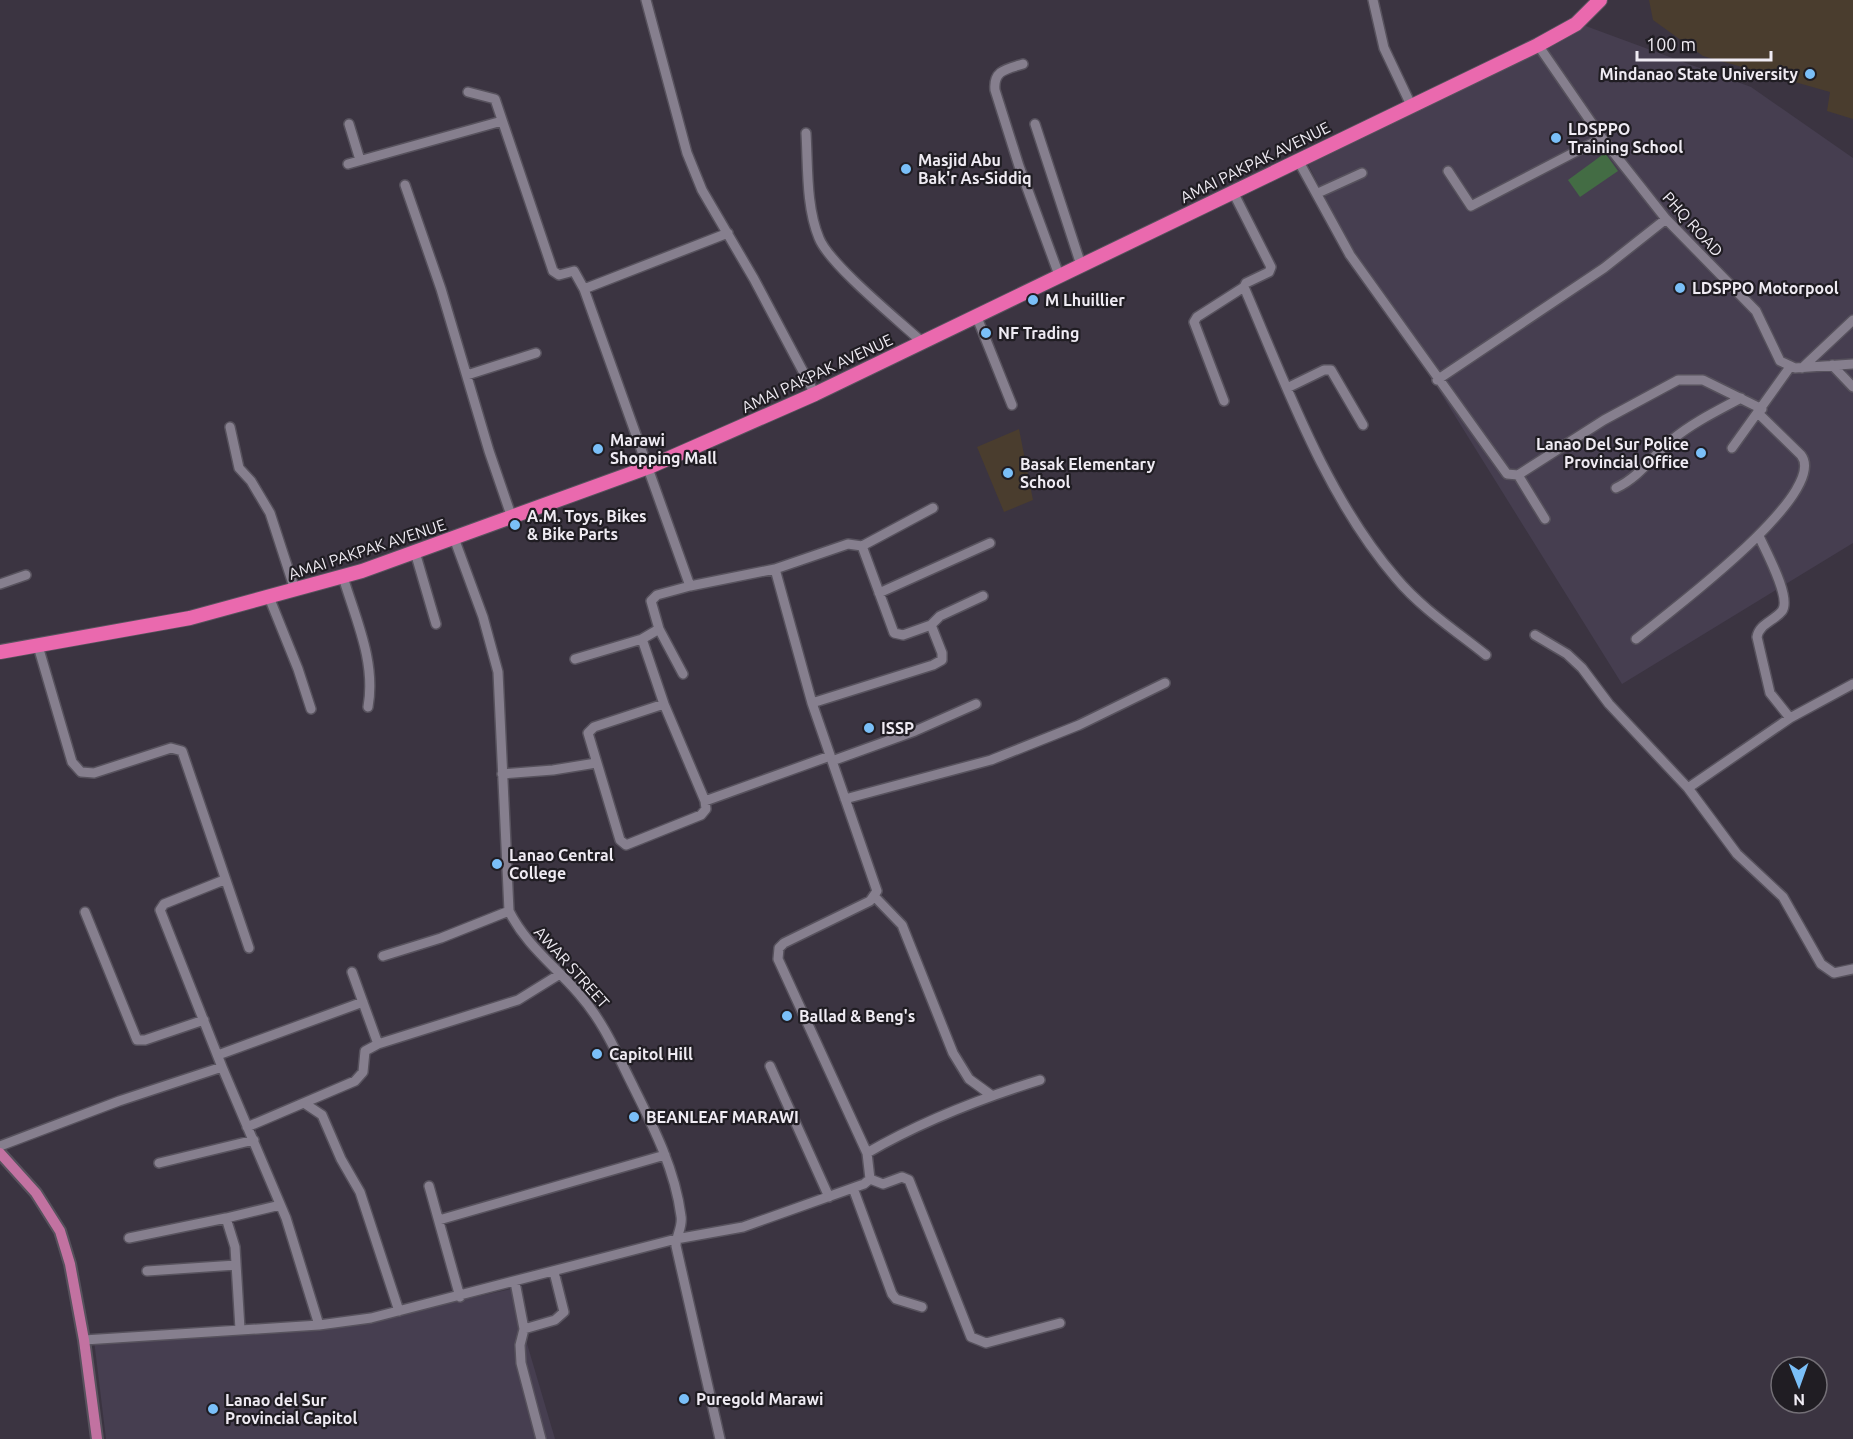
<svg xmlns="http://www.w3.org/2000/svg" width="1853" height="1439" font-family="Ubuntu,sans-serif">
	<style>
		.built { fill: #463e50 }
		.education { fill: #4a3d2e }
		.green { fill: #436c44 }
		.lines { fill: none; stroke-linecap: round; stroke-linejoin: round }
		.minor-casing { stroke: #57525d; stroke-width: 12 }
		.major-casing { stroke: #57525d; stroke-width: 14 }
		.highway-casing { stroke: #57525d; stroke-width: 16 }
		.minor { stroke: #867f8e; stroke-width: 9 }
		.major { stroke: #c272a1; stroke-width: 10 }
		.highway { stroke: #ea69ae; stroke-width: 14 }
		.poi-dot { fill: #7abff8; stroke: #201d23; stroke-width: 2 }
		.labels { text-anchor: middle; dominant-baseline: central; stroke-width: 4.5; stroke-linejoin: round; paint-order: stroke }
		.poi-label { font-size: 16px; font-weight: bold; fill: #efebf3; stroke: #201d23; text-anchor: start }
		.street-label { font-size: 16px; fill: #efebf3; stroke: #201d23 }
	</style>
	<rect width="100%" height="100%" fill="#3b3441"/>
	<path class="built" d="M1583,25L1751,87L1853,158V543L1622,684L1351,249L1308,164Z
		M511,1289L555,1439H106L94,1340L331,1329Z"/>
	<path class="education" d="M1649,0H1853V119L1827,111L1830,92L1703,56L1653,20Z
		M1019,429L1033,500L1004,512L977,447Z"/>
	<path class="green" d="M1605,153L1618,171L1580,197L1568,180Z"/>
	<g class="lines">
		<g class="minor-casing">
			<path id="minor" d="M646,0L687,153L702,190L754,279L815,394
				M1373,0L1384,48L1411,105
				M1538,45L1602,138L1666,219L1756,311L1780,361L1795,368L1853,364
				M1023,64C1007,69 993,70 995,90L1019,166L1059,275
				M468,92L495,99L553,271L559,275L574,271L584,289
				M349,124L360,160
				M1035,124L1081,265
				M806,133C808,166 806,207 819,238C829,264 898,320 922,342
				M1298,160L1350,255L1507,474L1518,475L1604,420L1678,380H1703L1762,409
				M348,164L502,121
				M1448,171L1471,206L1602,138
				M405,185L441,289L489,451L512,518
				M1233,192L1271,267L1269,272L1246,283L1244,287C1286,385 1326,497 1396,578C1421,608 1456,631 1486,655
				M1318,193L1362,173
				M976,315L1012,405
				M1832,365L1853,387
				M1802,368L1853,320
				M467,375L536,353
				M1437,380L1604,268L1666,219
				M1287,388L1324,370H1331L1363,425
				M1224,401L1194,322L1197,317L1244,287
				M230,427L239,468L251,481L270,513L295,590
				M1732,448L1790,367
				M1518,475L1545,519
				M1616,488C1640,477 1653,455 1673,439C1694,422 1717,411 1741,398
				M1759,536C1765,550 1792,598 1782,611C1774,621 1759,624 1757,637L1770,693L1790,718
				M454,538L483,617L498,672L509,911C526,945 555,966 579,994C603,1021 616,1052 632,1084C653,1126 675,1169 681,1216C683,1227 676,1235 676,1246L720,1439
				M862,546L933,508
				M415,552L436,624
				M775,569L848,544L862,546L894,633L903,635L931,625L942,653V660L933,665L812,703
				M343,577C356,620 376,662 368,707
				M0,584L26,575
				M879,593L990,543
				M269,597L298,669L311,709
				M931,625L940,616L983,596
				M659,629L642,639L664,704L705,801L706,809L701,815L626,845L620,840L588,733L594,727L664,704
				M1535,635L1567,654L1582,668L1609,704L1688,788L1737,854L1783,897L1821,964L1834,973L1853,969
				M1636,639C1665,615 1831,493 1801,455L1759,414
				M38,646L72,762L81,772L94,773L171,748L182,751L249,948
				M575,659L642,639
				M683,674L659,629L651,601L657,595L690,586
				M832,761L915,731L976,704
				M502,774L553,770L596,763
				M1688,788L1790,718L1853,684
				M845,799L991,760L1079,725L1165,683
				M705,801L830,756
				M875,897L902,925L953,1053L969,1079L991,1095
				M85,912L137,1040H145L204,1020
				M383,956L441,938L509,911
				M352,972L378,1044L518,1000L560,974
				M218,1055L363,1002
				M770,1066L829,1197
				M222,1067L160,910L164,904L224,880
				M304,1103L322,1115L341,1159L360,1192L399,1311
				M247,1127L355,1081L363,1072L365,1051L378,1044
				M0,1146L119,1101L222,1067L286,1218L319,1325
				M867,1153C922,1121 979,1099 1040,1080
				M159,1163L254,1140
				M870,1179L883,1184L902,1177L909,1180L971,1337L986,1343L1060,1323
				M429,1186L460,1297
				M853,1188L892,1294L896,1299L922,1307
				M226,1218L280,1205
				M439,1220L665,1155
				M129,1238L226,1218L235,1247L240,1329
				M147,1271L236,1265
				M515,1282L524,1329L520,1345L521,1363L541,1439
				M524,1329L555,1320L564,1312L554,1272
				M84,1340L319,1325L371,1318L676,1239L743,1227L864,1184L870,1179L867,1153L778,959L779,948L784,943L870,901L877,891L812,703L775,569L690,586L584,289L728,233"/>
		</g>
		<g class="major-casing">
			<path id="major" d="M0,1153L36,1193L60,1231L70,1264L84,1340L97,1439"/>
		</g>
		<g class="highway-casing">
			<path id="highway" d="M0,652L190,618L362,571L649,467L815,394L1538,45L1576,24L1600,0"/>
		</g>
		<use href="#minor" class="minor"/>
		<use href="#major" class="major"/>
		<use href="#highway" class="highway"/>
	</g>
	<g class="poi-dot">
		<circle cx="1810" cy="74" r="6"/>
		<circle cx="1556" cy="138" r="6"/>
		<circle cx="906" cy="169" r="6"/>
		<circle cx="1680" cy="288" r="6"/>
		<circle cx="1033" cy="300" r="6"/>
		<circle cx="986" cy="333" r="6"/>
		<circle cx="598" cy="449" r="6"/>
		<circle cx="1701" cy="453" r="6"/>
		<circle cx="1008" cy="473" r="6"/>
		<circle cx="515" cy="525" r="6"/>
		<circle cx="869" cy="728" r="6"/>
		<circle cx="497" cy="864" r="6"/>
		<circle cx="787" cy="1016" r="6"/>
		<circle cx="597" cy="1054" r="6"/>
		<circle cx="634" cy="1117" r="6"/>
		<circle cx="684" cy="1399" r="6"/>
		<circle cx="213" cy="1409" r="6"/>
	</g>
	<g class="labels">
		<g class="poi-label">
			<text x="1798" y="74" text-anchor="end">Mindanao State University</text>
			<text x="1568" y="129">LDSPPO<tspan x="1568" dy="18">Training School</tspan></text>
			<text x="918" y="160">Masjid Abu<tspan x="918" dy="18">Bak'r As-Siddiq</tspan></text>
			<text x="1692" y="288">LDSPPO Motorpool</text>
			<text x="1045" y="300">M Lhuillier</text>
			<text x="998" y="333">NF Trading</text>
			<text x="610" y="440">Marawi<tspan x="610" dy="18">Shopping Mall</tspan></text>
			<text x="1689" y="444" text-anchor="end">Lanao Del Sur Police<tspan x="1689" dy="18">Provincial Office</tspan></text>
			<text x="1020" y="464">Basak Elementary<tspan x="1020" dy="18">School</tspan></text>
			<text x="527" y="516">A.M. Toys, Bikes<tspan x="527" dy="18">&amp; Bike Parts</tspan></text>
			<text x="881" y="728">ISSP</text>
			<text x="509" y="855">Lanao Central<tspan x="509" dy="18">College</tspan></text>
			<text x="799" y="1016">Ballad &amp; Beng's</text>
			<text x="609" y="1054">Capitol Hill</text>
			<text x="646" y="1117">BEANLEAF MARAWI</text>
			<text x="696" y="1399">Puregold Marawi</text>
			<text x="225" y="1400">Lanao del Sur<tspan x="225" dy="18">Provincial Capitol</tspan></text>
		</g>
		<g class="street-label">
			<text transform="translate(1255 162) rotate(-26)">AMAI PAKPAK AVENUE</text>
			<text transform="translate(1693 224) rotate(48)">PHQ ROAD</text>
			<text transform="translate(817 373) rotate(-25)">AMAI PAKPAK AVENUE</text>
			<text transform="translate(367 549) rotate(-18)">AMAI PAKPAK AVENUE</text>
			<text transform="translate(572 967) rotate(48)">AWAR STREET</text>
		</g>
	</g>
	<g transform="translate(1799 1385) rotate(179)"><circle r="28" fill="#201d23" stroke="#736f76" stroke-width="1.5"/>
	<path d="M0-4.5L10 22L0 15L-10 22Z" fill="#7abff8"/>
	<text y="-9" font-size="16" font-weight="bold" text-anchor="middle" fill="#efebf3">N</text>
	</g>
	<path d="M1637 51v9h134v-9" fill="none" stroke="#efebf3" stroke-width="3"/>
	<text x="1646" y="51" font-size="18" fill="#efebf3" stroke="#201d23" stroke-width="4.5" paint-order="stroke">100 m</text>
</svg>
